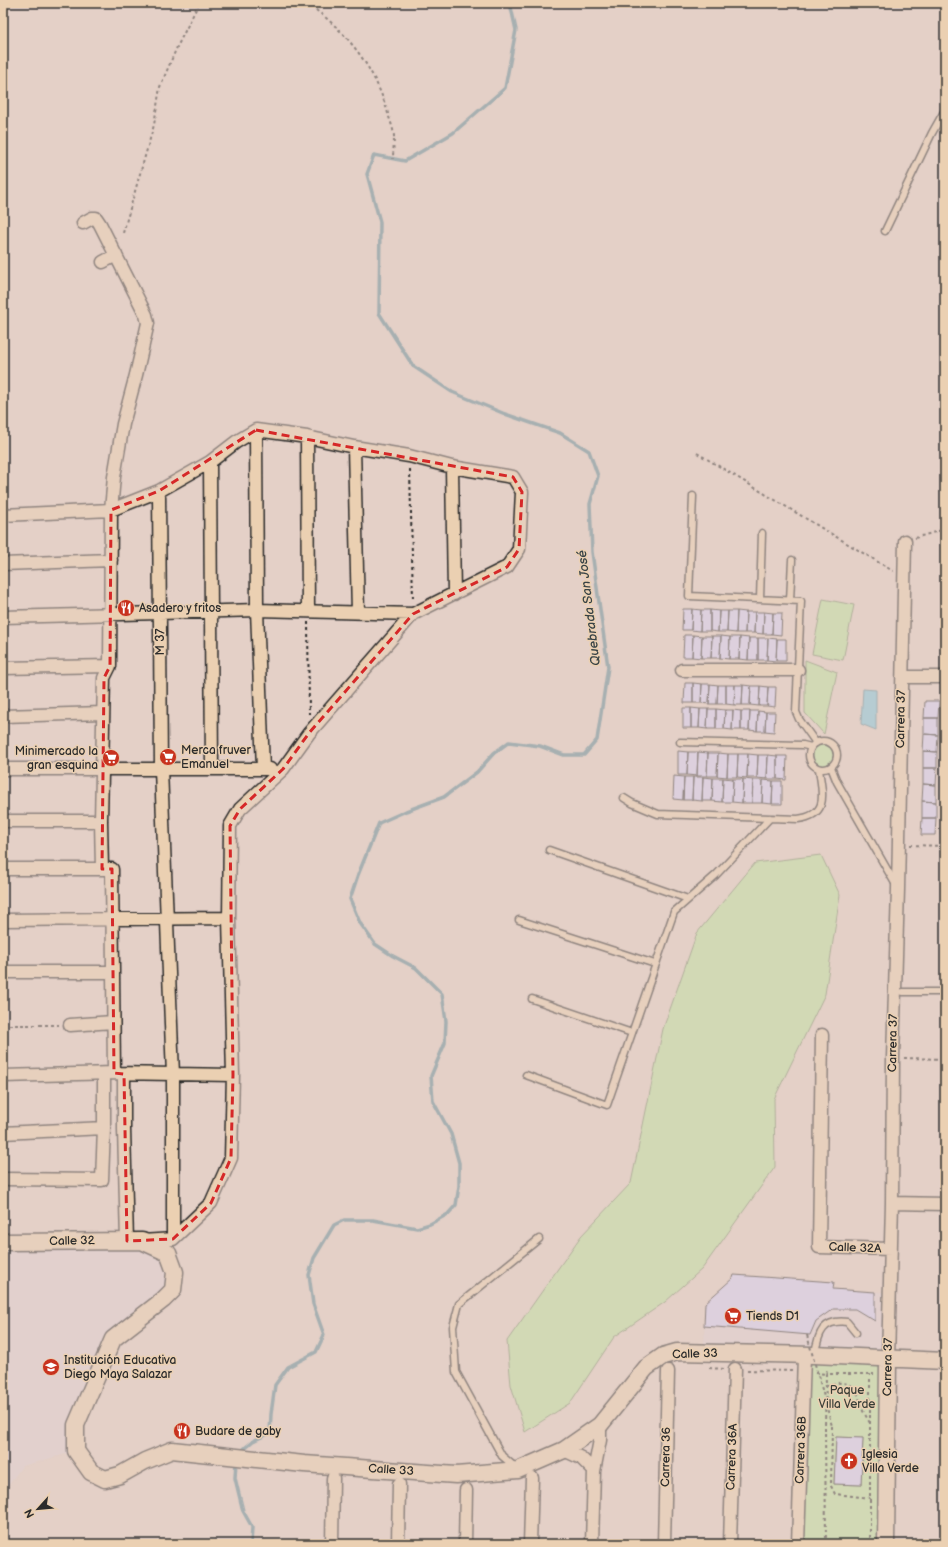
<svg xmlns="http://www.w3.org/2000/svg" width="948" height="1547" font-family="'Balsamiq Sans',sans-serif">
	<style>
		.built { fill: #dfd0d6 }
		.green { fill: #bce5a1; stroke: #748866; fill-rule: evenodd }
		.water { fill: #7fc8df; stroke: #5d8997 }
		.lines { fill: none; stroke-linecap: round; stroke-linejoin: round }
		.stream { stroke: #5d8997; stroke-width: 3.5 }
		.building { fill: #d4d0f8; stroke: #2b2b2b }
		.lane-casing { stroke: #2b2b2b; stroke-width: 9 }
		.street-casing { stroke: #2b2b2b; stroke-width: 15 }
		.secondary-casing { stroke: #2b2b2b; stroke-width: 19 }
		.path { stroke: #2b2b2b; stroke-width: 2; stroke-dasharray: 3 3; stroke-linecap: butt }
		.lane { stroke: #ebd0b2; stroke-width: 6 }
		.street { stroke: #ebd0b2; stroke-width: 12 }
		.secondary { stroke: #ebd0b2; stroke-width: 16 }
		.path-bridge { stroke: #2b2b2b; stroke-width: 2; stroke-dasharray: 3 3; stroke-linecap: butt }
		.marked { fill: none; stroke: #d62828; stroke-width: 3; stroke-dasharray: 8 5; stroke-linejoin: round }
		.labels { text-anchor: middle; dominant-baseline: central; stroke-width: 3; stroke-linejoin: round; paint-order: stroke }
		.poi-label { font-size: 12px; fill: #2b2b2b; stroke: #ebd0b2; text-anchor: start }
		.street-label { font-size: 12px; fill: #2b2b2b; stroke: #ebd0b2 }
		.park-label { font-size: 12px; fill: #3a3e37; stroke: #ebd0b2 }
		.water-label { font-size: 13px; font-style: italic; fill: #384346; stroke: #ebd0b2 }
	</style>
	<rect width="100%" height="100%" fill="#e4d0c7"/>
	<filter id="ink" filterUnits="userSpaceOnUse"><feTurbulence type="fractalNoise" baseFrequency=".025" numOctaves="2"/><feDisplacementMap in="SourceGraphic" scale="8" xChannelSelector="R" yChannelSelector="G"/><feConvolveMatrix kernelMatrix="1 2 1 2 8 2 1 2 1" color-interpolation-filters="sRGB"/></filter>
	<g filter="url(#ink)">
		<path class="built" d="M142,1241L168,1253L173,1290L113,1339L87,1396L76,1451L22,1466L3,1493V1242Z
			M734,1275L834,1282V1289L890,1293L888,1360L704,1353L705,1303L733,1278Z"/>
		<path class="green" d="M823,599L854,605L843,660L812,654Z
			M805,660L837,672L824,734L805,713Z
			M809 755a14 14 0 1 1 28 0a14 14 0 1 1-28 0Z
			M821,855L840,895L825,994L774,1099L775,1167L702,1269L665,1302L614,1337L570,1403L525,1432L511,1385L507,1341L581,1236L631,1183L663,1029L697,933L755,863Z
			M804,1356L888,1360L886,1544H798ZM836,1437L863,1438L861,1485L834,1484Z"/>
		<path class="water" d="M863,689L876,690V730L861,724Z"/>
		<g class="lines">
			<path class="stream" d="M240,1452L253,1441L270,1433L271,1414L275,1385L288,1367L316,1352L324,1335L313,1304L309,1275L314,1258L334,1225L344,1220H373L417,1228L430,1224L448,1214L456,1205L459,1186V1163L451,1134L433,1101L431,1076L445,1043L446,1021L442,994L416,968L393,956L375,944L360,923L350,899L358,875L379,823L406,811L444,797L477,772L494,753L509,742L540,746L564,755H584L597,740L608,667L592,552L590,504L598,476L589,451L560,433L505,414L452,392L413,366L379,313L380,222L367,174L374,155L405,161L453,133L505,88L516,30L510,3
				M236,1461L235,1478L243,1511L252,1527L251,1544"/>
		</g>
		<path class="building" d="M683,609H692L691,630H682Z
			M692,609L701,610L700,631L691,630Z
			M701,610H710V631H700Z
			M710,610L719,611L718,632L710,631Z
			M719,611H728L727,632H718Z
			M728,611H737L736,633L727,632Z
			M737,611L746,612L745,633H736Z
			M746,612H755L754,633H745Z
			M755,612H764L763,634L754,633Z
			M764,612L773,613L772,634H763Z
			M773,613H782L781,635L772,634Z
			M684,635H693L692,657H683Z
			M693,635L702,636L701,658L692,657Z
			M702,636H712L711,658H701Z
			M712,636H721L720,658H711Z
			M721,636L730,637L729,659L720,658Z
			M730,637H740L739,659H729Z
			M740,637L749,638L748,660L739,659Z
			M749,638H758V660H748Z
			M758,638H768L767,660H758Z
			M768,638L777,639L776,661L767,660Z
			M777,639H786V661H776Z
			M685,683H693V703H684Z
			M693,683L702,684L701,703H693Z
			M702,684H710L709,704L701,703Z
			M710,684L718,685L717,704H709Z
			M718,685H726V704H717Z
			M726,685H735L734,705L726,704Z
			M735,685H743L742,705H734Z
			M743,685L751,686L750,705H742Z
			M751,686H760L759,706L750,705Z
			M760,686L768,687L767,706H759Z
			M768,687H776L775,707L767,706Z
			M925,701H939L938,718H924Z
			M683,708H691V728H683Z
			M691,708L700,709L699,728H691Z
			M700,709H708L707,729L699,728Z
			M708,709H716V729H707Z
			M716,709L725,710L724,729H716Z
			M725,710H733L732,730L724,729Z
			M733,710L741,711V730H732Z
			M741,711H750L749,730H741Z
			M750,711H758L757,731L749,730Z
			M758,711L766,712L765,731H757Z
			M766,712H775L774,732L765,731Z
			M924,718H938V735L924,734Z
			M924,734L938,735L937,752L923,751Z
			M678,751L688,752L687,775H678Z
			M923,751L937,752V768H923Z
			M944,751H945V768H943Z
			M688,752H698L697,776L687,775Z
			M698,752L708,753L707,776H697Z
			M708,753H718L717,776H707Z
			M718,753L728,754L727,777L717,776Z
			M728,754H738L737,777H727Z
			M738,754H748L747,778L737,777Z
			M748,754L758,755L757,778H747Z
			M758,755H768L767,779L757,778Z
			M768,755L777,756V779H767Z
			M777,756H787L786,780L777,779Z
			M923,768H937L936,785L923,784Z
			M943,768H945V785H943Z
			M674,776L684,777L683,800L673,799Z
			M684,777H693L692,800H683Z
			M693,777H703L702,801L692,800Z
			M703,777L713,778L712,801H702Z
			M713,778H723L722,802L712,801Z
			M723,778L733,779L732,802H722Z
			M733,779H743L742,803L732,802Z
			M743,779L753,780L752,803H742Z
			M753,780H763L762,803H752Z
			M763,780L773,781L772,804L762,803Z
			M773,781H782V804H772Z
			M923,784L936,785V802L922,801Z
			M943,785H945V802H942Z
			M922,801L936,802V818H922Z
			M942,802H945V818H942Z
			M922,818H936L935,835H921Z
			M942,818H945V835H941Z
			M734,1275L834,1282L833,1289L875,1292V1321L855,1309H833L816,1321L810,1335L704,1326L705,1303L733,1278Z
			M836,1437L863,1438L861,1485L834,1484Z"/>
		<g class="lines">
			<g class="lane-casing">
				<path id="lane" d="M885,231L932,133L945,110
					M693,496L689,596L801,601L796,712L799,719L816,743
					M760,599L762,533
					M790,600L792,560
					M809 755a14 14 0 1 1 28 0a14 14 0 1 1-28 0Z
					M680,742L803,745L811,747
					M831,767L837,782L896,885
					M624,798L632,803L658,814L798,819C830,815 822,793 819,769
					M549,850L688,899
					M519,920L655,964
					M903,992H945
					M532,999L632,1033
					M526,1075L607,1105L674,912L716,875L770,818
					M815,1354C818,1333 823,1319 847,1322L856,1333
					M515,1467L502,1456L456,1372L453,1327L459,1304L539,1239"/>
			</g>
			<g class="street-casing">
				<path id="street" d="M83,223L92,218H96L100,224L146,315L148,323L136,375L123,424L114,477L111,510L110,666L104,678L101,821L102,869
					M103,262L116,255
					M256,430L257,610L263,769
					M307,437L308,611
					M354,447L358,612
					M210,462L212,769
					M452,467L454,594
					M159,491L161,769L173,1075V1239
					M3,515L111,510L159,491L210,462L236,442L256,430L307,437L354,447L409,456L452,467L513,477L522,492L519,549L507,567L413,614L309,733L283,769L240,809L230,826L229,918L233,1075L231,1158L211,1203L173,1239L142,1241
					M3,564L111,560
					M3,617L160,613L257,610L413,614
					M3,668L110,666
					M682,670H798
					M902,677H945
					M3,716L103,713
					M3,769H270
					M3,821H101
					M3,869H112L114,1073
					M3,920L229,918
					M3,972H113
					M70,1025L113,1022
					M822,1035L819,1247L891,1249
					M124,1074V1129L127,1241
					M3,1076L114,1073L233,1075
					M3,1133L104,1128
					M3,1179L102,1180L104,1128V1074
					M892,1203L945,1204
					M888,1360L892,1203L893,1058L898,889L905,541
					M564,1450L581,1458L594,1471
					M332,1544L333,1478
					M398,1544L399,1484
					M465,1544L466,1490
					M530,1544L532,1478
					M592,1544L594,1471L600,1440V1425
					M664,1544L668,1371
					M730,1544L735,1369
					M798,1544L804,1356"/>
			</g>
			<g class="secondary-casing">
				<path id="secondary" d="M3,1242L142,1241L168,1253L175,1272L173,1290L163,1300L113,1339L76,1425V1451L91,1472L105,1479L120,1475L145,1461L172,1450L304,1464L456,1475L518,1470L564,1450L600,1425L646,1368L663,1356L677,1352L814,1355L945,1361
					M886,1544L888,1360"/>
			</g>
			<path class="path" d="M306,3C347,30 376,69 389,117C391,123 394,131 394,137C394,144 393,152 393,159
				M123,233L154,125L160,87L177,47L199,3
				M697,453L893,571
				M410,469L413,600
				M915,538L945,529
				M308,622L309,714
				M910,845L945,846
				M3,1025H59
				M904,1058L945,1059
				M709,1368L724,1369
				M747,1370L792,1371
				M815,1373L826,1374L827,1370
				M826,1386C840,1382 844,1381 856,1388L863,1411L870,1423
				M832,1426L831,1486L835,1494L870,1498
				M826,1544L825,1427L826,1374H874
				M870,1544V1374"/>
			<use href="#lane" class="lane"/>
			<use href="#street" class="street"/>
			<use href="#secondary" class="secondary"/>
			<path class="path-bridge" d="M807,1335L832,1426"/>
		</g>
	</g>
	<path d="M0 0H948V1547H0ZM256,430L513,477L522,492L519,549L507,567L413,614L309,733L283,769L240,809L230,826L233,1075L231,1158L211,1203L173,1239L127,1241L124,1074L114,1073L112,869H102L104,678L110,666L111,510L159,491Z" fill="#e4d0c7" fill-opacity=".55" fill-rule="evenodd"/>
	<path class="marked" d="M256,430L513,477L522,492L519,549L507,567L413,614L309,733L283,769L240,809L230,826L233,1075L231,1158L211,1203L173,1239L127,1241L124,1074L114,1073L112,869H102L104,678L110,666L111,510L159,491Z"/>
	<defs>
		<g id="restaurant-disc" transform="scale(0.9)"><circle r="9.5" fill="#c8321e" stroke="#ebd0b2"/><path d="M-5-6h1v4h1v-4h1v4h1v-4h1v5L-1.5 .5V6h-2V.5L-5-1ZM5-6V6H3V1.5H1.5Q1.5-4 5-6Z" fill="#fff"/></g>
		<g id="supermarket-disc" transform="scale(0.9)"><circle r="9.5" fill="#c8321e" stroke="#ebd0b2"/><path d="M-6-5.5h2.5l.6 2H6L4.5 2H-2.5L-4.4-4H-6ZM-1.5 3.2a1.3 1.3 0 1 0 .1 0ZM3 3.2a1.3 1.3 0 1 0 .1 0Z" fill="#fff"/></g>
		<g id="school-disc" transform="scale(0.9)"><circle r="9.5" fill="#c8321e" stroke="#ebd0b2"/><path d="M0-5L7-2L0 1L-7-2ZM-4 1L0 2.5L4 1V4Q0 6-4 4Z" fill="#fff"/></g>
		<g id="church-disc" transform="scale(0.9)"><circle r="9.5" fill="#c8321e" stroke="#ebd0b2"/><path d="M-1.2-6h2.4v3.5h3.3v2.4h-3.3V6h-2.4V-.1h-3.3v-2.4h3.3Z" fill="#fff"/></g>
	</defs>
	<g fill-rule="evenodd">
		<use href="#restaurant-disc" x="126" y="608"/>
		<use href="#supermarket-disc" x="168" y="757"/>
		<use href="#supermarket-disc" x="111" y="758"/>
		<use href="#supermarket-disc" x="733" y="1316"/>
		<use href="#school-disc" x="51" y="1367"/>
		<use href="#restaurant-disc" x="182" y="1431"/>
		<use href="#church-disc" x="849" y="1461"/>
	</g>
	<g class="labels">
		<g class="poi-label">
			<text x="139" y="608">Asadero y fritos</text>
			<text x="181" y="750">Merca fruver<tspan x="181" dy="14">Emanuel</tspan></text>
			<text x="98" y="751" text-anchor="end">Minimercado la<tspan x="98" dy="14">gran esquina</tspan></text>
			<text x="746" y="1316">Tiends D1</text>
			<text x="64" y="1360">Institución Educativa<tspan x="64" dy="14">Diego Maya Salazar</tspan></text>
			<text x="195" y="1431">Budare de gaby</text>
			<text x="862" y="1454">Iglesia<tspan x="862" dy="14">Villa Verde</tspan></text>
		</g>
		<g class="street-label">
			<text transform="translate(160 642) rotate(-90)">M 37</text>
			<text transform="translate(901 719) rotate(-89)">Carrera 37</text>
			<text transform="translate(893 1043) rotate(-89)">Carrera 37</text>
			<text transform="translate(72 1241) rotate(-1)">Calle 32</text>
			<text transform="translate(855 1248) rotate(2)">Calle 32A</text>
			<text transform="translate(695 1354) rotate(-2)">Calle 33</text>
			<text transform="translate(888 1367) rotate(-89)">Carrera 37</text>
			<text transform="translate(801 1450) rotate(-88)">Carrera 36B</text>
			<text transform="translate(666 1457) rotate(-89)">Carrera 36</text>
			<text transform="translate(732 1457) rotate(-88)">Carrera 36A</text>
			<text transform="translate(391 1470) rotate(4)">Calle 33</text>
		</g>
		<g class="park-label">
			<text x="847" y="1390">Paque<tspan x="847" dy="14">Villa Verde</tspan></text>
		</g>
		<g class="water-label">
			<text transform="translate(589 608) rotate(-97)">Quebrada San José</text>
		</g>
	</g>
	<rect width="948" height="1547" fill="none" stroke="#ebd0b2" stroke-width="16"/>
	<rect x="8" y="8" width="932" height="1531" fill="none" stroke="#2b2b2b" stroke-width="1.5" filter="url(#ink)"/>
	<g transform="translate(38 1509) rotate(243)" stroke="#ebd0b2" stroke-width="3" paint-order="stroke">
	<path d="M0-3L7 15L0 10L-7 15Z" fill="#2b2b2b"/>
	<text y="-6" font-size="11" font-weight="bold" text-anchor="middle" fill="#2b2b2b">N</text>
	</g>
</svg>
